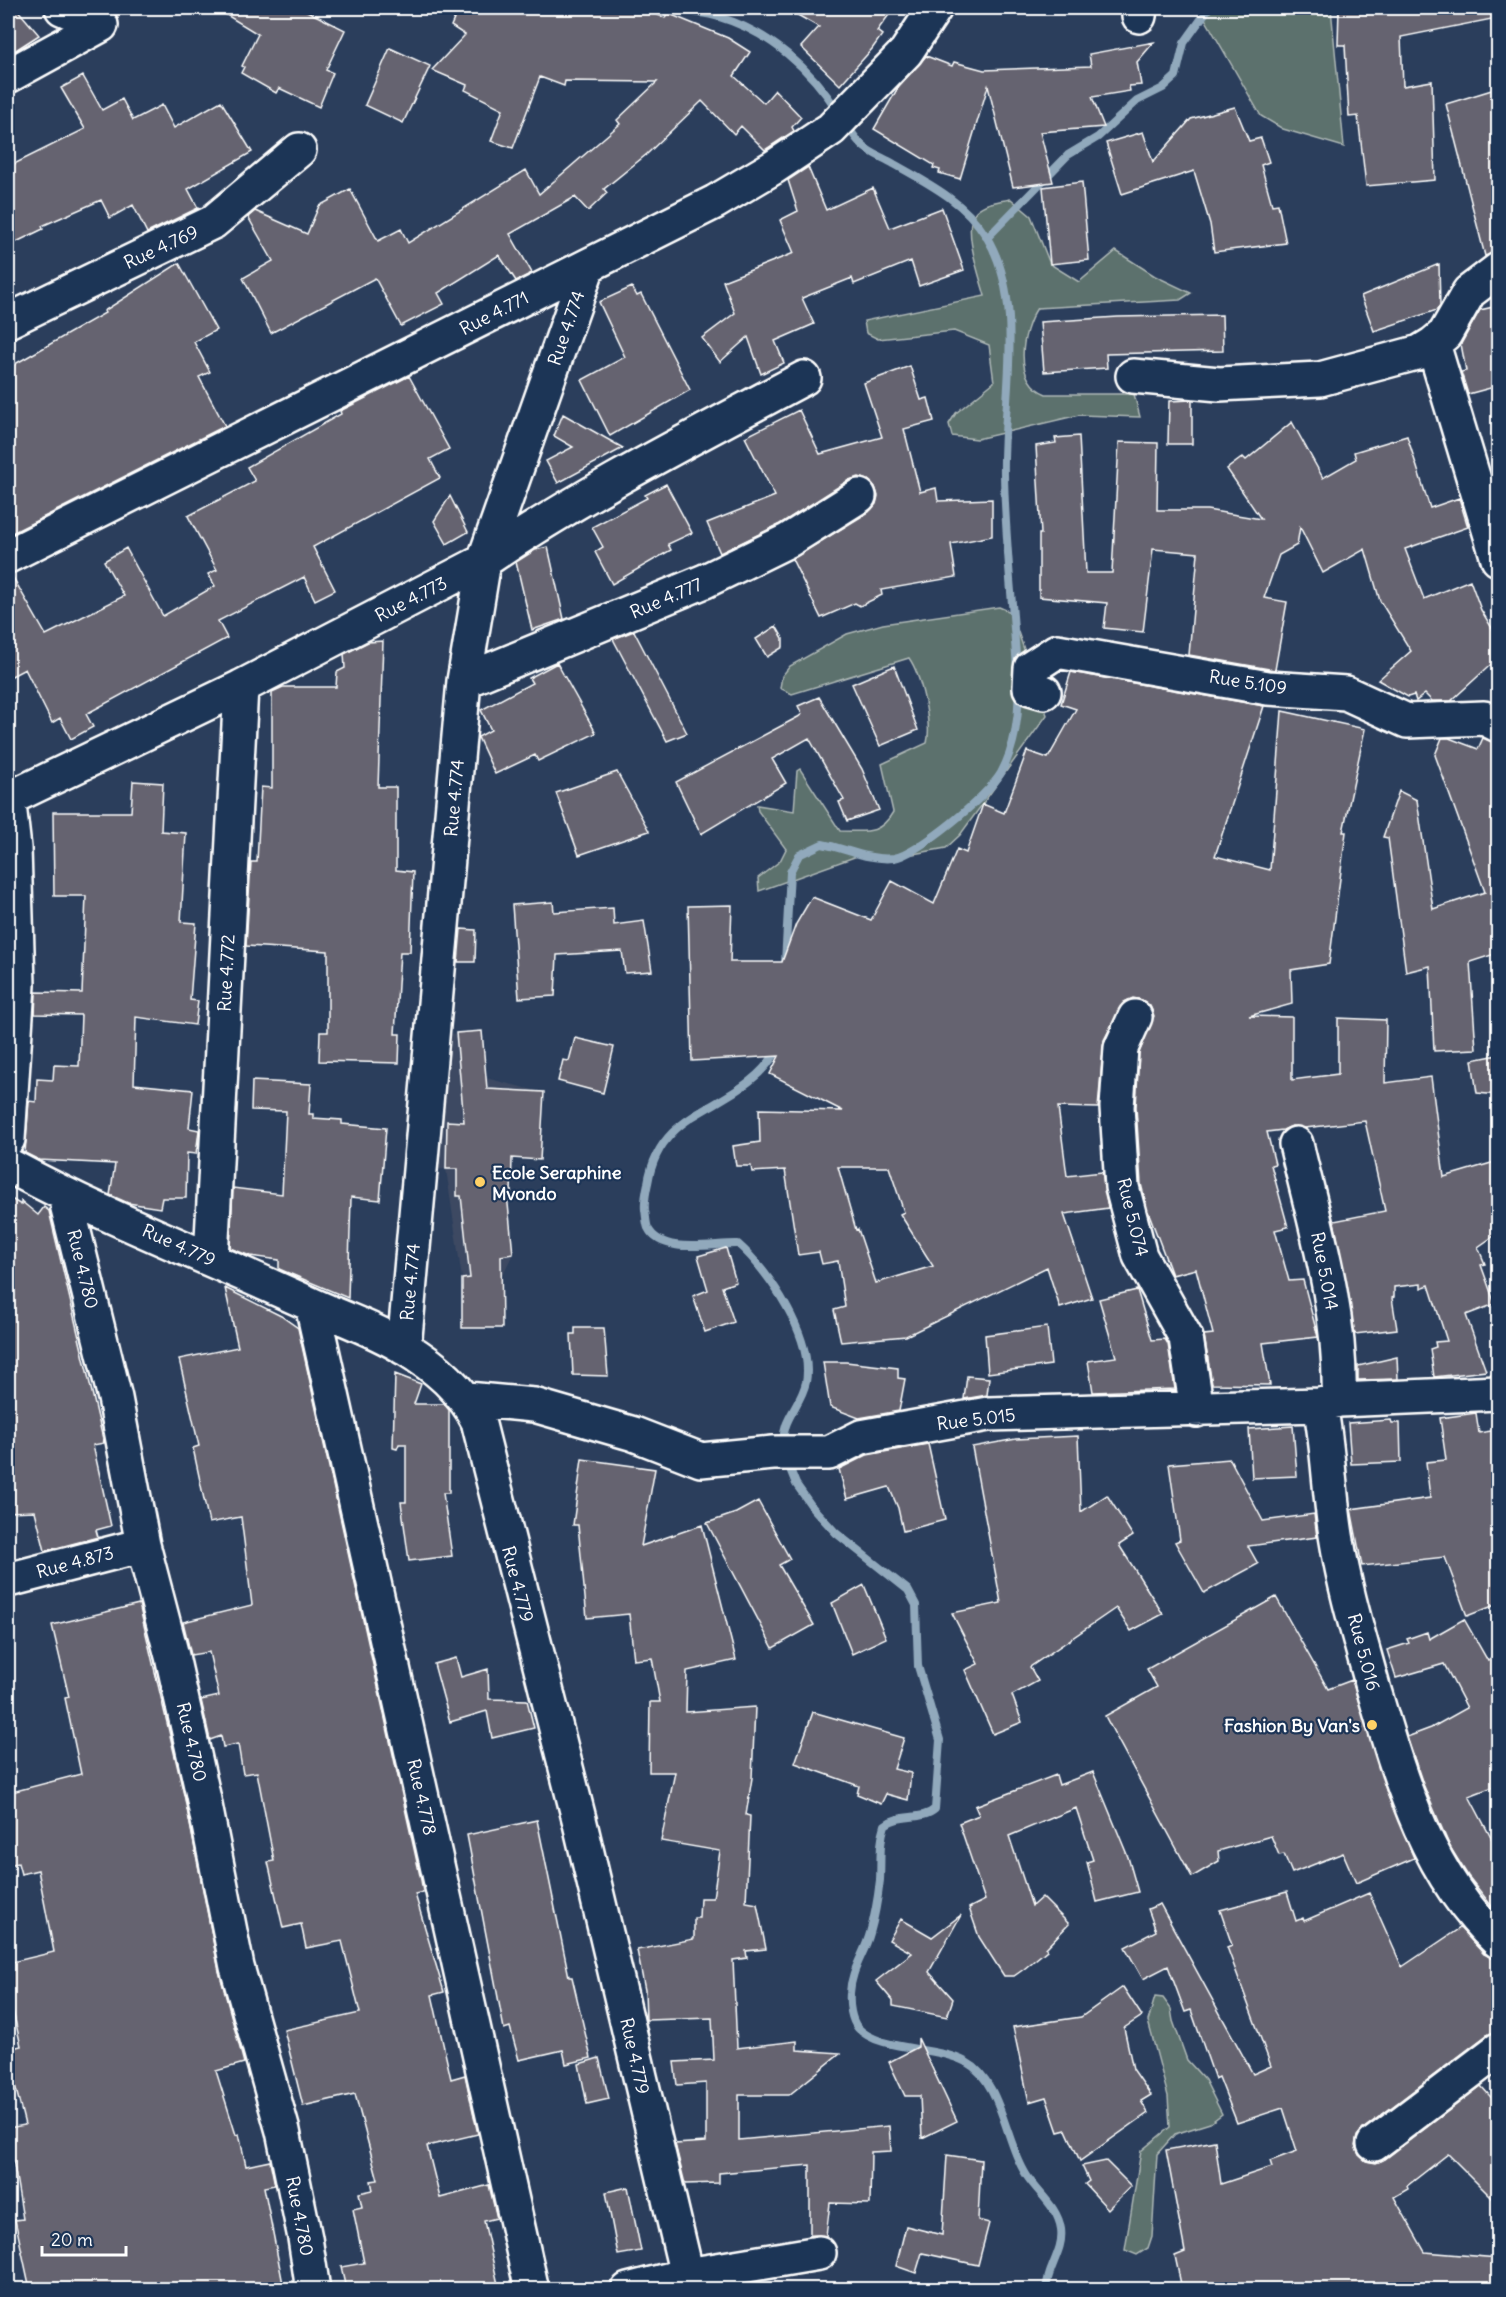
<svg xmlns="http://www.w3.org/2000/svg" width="1506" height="2297" font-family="Delius,sans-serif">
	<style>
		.built { fill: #3c4962 }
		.green { fill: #5c716d; stroke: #aeb8b6; stroke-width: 1.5 }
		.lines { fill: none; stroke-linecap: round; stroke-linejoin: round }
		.stream { stroke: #91a9bc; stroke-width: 8 }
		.building { fill: #65646f; stroke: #fff; stroke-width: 1.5; fill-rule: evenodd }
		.minor-casing { stroke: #fff; stroke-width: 38 }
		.minor { stroke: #1d3557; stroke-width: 33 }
		.poi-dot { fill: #ffd166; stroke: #1d3557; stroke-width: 2 }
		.labels { text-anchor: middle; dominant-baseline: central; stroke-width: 4.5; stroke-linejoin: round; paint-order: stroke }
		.street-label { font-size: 18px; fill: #fff; stroke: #1d3557 }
		.poi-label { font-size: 18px; font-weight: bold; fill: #fff; stroke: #1d3557; text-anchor: start }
	</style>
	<rect width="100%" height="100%" fill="#2b3e5c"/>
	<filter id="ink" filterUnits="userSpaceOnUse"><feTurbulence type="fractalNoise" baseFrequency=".0167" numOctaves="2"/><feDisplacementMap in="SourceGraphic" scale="12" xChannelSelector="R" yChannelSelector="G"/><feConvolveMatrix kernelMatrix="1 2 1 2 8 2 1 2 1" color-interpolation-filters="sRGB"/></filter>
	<g filter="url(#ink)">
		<path class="built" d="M482,1031L486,1078L541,1092L540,1114H543L540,1160L505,1158V1170H512L511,1194L507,1196L513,1254L501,1278L502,1328H462V1279L446,1169L428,1170L437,1035Z"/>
		<path class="green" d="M1199,8H1331L1344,147L1283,129L1261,116Z
			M1011,199L1031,216L1050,264L1079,282L1116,251L1155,276L1191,293L1180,300L1037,308C1021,333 1013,381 1046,394H1134L1140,417L1079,415L977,439L952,436L949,424L956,413L994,382L989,345L954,331L878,339L866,333L864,321L985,296C980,277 961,226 976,211C985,202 1000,201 1011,199Z
			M999,607L1011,612L1047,715L960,835L946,848L891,858L860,855L759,891L758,878L780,861L786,849L758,811L757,805L794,811L797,771L800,769L840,831C865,831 879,836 893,812L882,764L927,743C932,723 921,675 909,658L792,694L780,688L782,676L790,666L847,634L883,624Z
			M1155,1997L1163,1998L1171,2009L1173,2021L1187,2060L1205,2080L1222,2114L1210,2123L1175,2134L1157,2154L1152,2236L1148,2248L1137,2255L1125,2250L1141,2151L1170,2127L1168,2096L1148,2021Z"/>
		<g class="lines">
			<path class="stream" d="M674,8C689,13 705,12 719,17C770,32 811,69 839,113
				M846,124C851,131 856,140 863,146C870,153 884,158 894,164C928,183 965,202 986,236C1027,302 1002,400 1004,474C1005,539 1013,605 1017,670
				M987,238L1068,155L1098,137L1137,101L1163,88L1176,76L1184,43L1209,8
				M785,963L790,872L799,855L822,844C845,848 869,861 894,858C918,854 988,796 1001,773C1014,749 1020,716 1018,688
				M779,1047C742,1114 661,1101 648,1183C646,1192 644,1201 645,1210C646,1215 646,1223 648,1228C662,1256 713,1243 738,1244C769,1271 814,1338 806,1382C801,1406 780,1420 784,1446
				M786,1459L796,1484L813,1508L836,1533L908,1590L916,1605L918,1666L940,1740L935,1809C922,1821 900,1813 885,1825C879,1843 881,1861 880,1880C878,1897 875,1916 870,1933C864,1955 851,1970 850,1993C849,2004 851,2020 858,2028C879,2051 937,2046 966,2062C1002,2081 1005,2143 1027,2176C1038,2193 1058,2207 1061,2229C1064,2251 1047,2268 1046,2290"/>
		</g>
		<path class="building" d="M8,8H16L39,35L8,55Z
			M215,8H301L345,30L326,70L333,73L319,107L279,88L276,93L241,73L244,67L242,66L258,34Z
			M459,8H642L665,18L667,13L728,38L750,52L734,76L764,103L775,90L801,117L792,127L794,131L765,150L741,126L734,134L702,101L647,154L604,189L607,193L588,211L575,197L510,234L532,273L516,281L499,255L438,293L444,304L401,326L375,278L271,333L243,278L273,261L248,217L255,211L307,234L319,206L350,189L378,241L401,229L408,243L526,170L539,194L620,124L617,120L657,82L565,81L564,86L540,77L513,148L491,141L503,109L465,90L467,85L432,70L465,35L451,26Z
			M785,8H894L877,31L882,35L872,49L840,85L801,47L819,27Z
			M1339,8L1405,10L1404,8H1496L1497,18L1401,37L1403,86L1432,81L1435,180L1366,186L1358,116L1349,117L1345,45H1338Z
			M1154,42L1137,62L1141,85L1129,86L1130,91L1092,97L1104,127L1040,132L1053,182L1013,187L988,86L960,179L939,173L940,170L933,168L934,165L874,129L899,86L926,56L952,66L954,62L984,70L1091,66L1089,54Z
			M390,48L430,66L403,123L365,105Z
			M83,76L102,110L122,99L133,120L162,105L174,128L221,101L252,152L188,189L198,208L147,233L133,205L110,218L101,200L42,226L43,229L8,246V167L85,129L61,88Z
			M1495,89L1498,105V252L1485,256L1446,104Z
			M1235,107L1249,141L1261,138L1269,162L1261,165L1272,205L1278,204L1286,243L1214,252L1210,224L1194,171L1122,194L1106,143L1143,132L1153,162L1191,119Z
			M808,167L826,210L873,188L890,228L942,208L964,270L919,286L911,261L854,284L852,278L802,298L814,324L775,341L784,363L761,374L748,337L720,362L702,338L735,313L723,281L794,253L780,220L798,211L788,180Z
			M1082,182L1089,260L1050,264L1043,187Z
			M179,263L216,330L194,342L210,372L199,377L225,426L8,535V368L105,313L104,311Z
			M1439,264L1440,305L1437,310L1374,331L1361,296Z
			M632,287L637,296L641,294L690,390L610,436L582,380L625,357L599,302Z
			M1498,306V386L1468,394L1461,372L1466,371L1461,344L1480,310Z
			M1222,315L1223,351L1106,354L1107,368L1044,372L1040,322L1118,317Z
			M910,366L921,400L928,398L934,421L904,429L920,492L936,488L938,501L992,499V536L951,544L956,577L881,590L882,595L860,606L855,603L821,618L792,559L869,512L876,504L878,496L875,487L868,480L859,477L849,480L780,524L720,553L707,523L775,496L745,437L799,410L820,454L882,437L864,383Z
			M409,376L449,449L430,459L440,478L313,547L335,590L315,600L304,577L218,621L227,638L86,714L93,727L71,739L60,718L52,723L25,669L8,678V575L11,574L46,635L124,596L104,561L126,548L163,616L215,586L208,574L217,570L188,516L255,481L247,467L341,414L340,411Z
			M1192,400V444H1168L1169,401Z
			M563,414L623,448L558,483L546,461L573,447L554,436Z
			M1292,422L1323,478L1356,459L1354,452L1407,436L1430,508L1459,498L1468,527L1405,549L1424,599L1470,580L1481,610L1498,638V658L1451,701H1432L1425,694L1416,701L1414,695L1408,697L1378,680L1411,651L1380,601L1365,549L1323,573L1300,527L1297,545L1279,555L1264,598L1287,602L1275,670L1189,655L1198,553L1153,549L1143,632L1104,628L1107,603L1039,597V534H1041L1036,446L1056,443L1055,438L1079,436L1086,573H1112L1119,442L1158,443L1157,510H1207L1261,519L1227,469L1243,457L1246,460Z
			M666,484L692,533L668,544L671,550L612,584L595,552L603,547L592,527L647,498L645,495Z
			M450,496L468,532L447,544L434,521Z
			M548,547L564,619L532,630L516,562L535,550Z
			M776,626L783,638V647L767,657L756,639Z
			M634,631L687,733L667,741L613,639Z
			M383,641L378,787H396V870L413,872L410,952H400L395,1034H400L399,1063L319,1061L320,1032H328V951L246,946L251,862H257L261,787L272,788V692L283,687H336L337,672L345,668L344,654L368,642Z
			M557,663L596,733L538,761L535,755L495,774L478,737L491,730L481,710L532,683L529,678Z
			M894,666L918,730L880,746L852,684Z
			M1071,672L1264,706L1215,856L1270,870L1282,711L1365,729L1343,832H1346L1329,964L1291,970L1292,1004L1249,1016L1292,1017V1080L1338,1074V1018L1386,1020L1385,1083L1431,1077L1444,1177L1498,1161V1233L1478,1247L1485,1264L1481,1265L1495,1304L1466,1315L1486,1371L1434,1377L1430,1349L1436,1347L1435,1342L1447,1341L1429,1285L1421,1288V1284L1394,1287V1297L1392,1298L1397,1329L1355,1334L1334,1221L1385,1211L1365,1121L1305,1128L1292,1126L1283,1130L1267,1132L1275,1164L1271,1165L1288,1227L1275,1230L1289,1281L1303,1280L1318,1337L1263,1343L1270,1385L1212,1384L1204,1335L1213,1334L1196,1269L1172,1275L1148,1211L1141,1184L1136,1107L1139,1053L1154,1016L1150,1006L1142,1000L1133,998L1124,1002L1104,1040L1098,1108L1058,1107L1067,1176L1102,1172L1108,1208L1064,1214L1092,1298L1060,1308L1047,1267L906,1336L841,1342L834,1310L845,1307L838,1261L822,1264L819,1252L798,1255L785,1170L752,1172L751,1166H736L733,1146L760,1142L759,1109L843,1111L770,1074L779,1056L692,1061L688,906L732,905L730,962H782L796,924L812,897L871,920L892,881L934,904L957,849L966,853L983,804L1004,813L1027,751L1048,758L1076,709L1061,704ZM838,1167H889L904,1212L900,1214L933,1266L876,1283L858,1229L856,1230Z
			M819,697L862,769L879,810L847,821L839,802L844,800L809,738L772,759L786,783L701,834L676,782L798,717L802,714L798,706Z
			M1442,738H1449L1478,749L1483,738L1498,744V953L1470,962L1476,1049L1434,1051L1430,966L1406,972L1388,838L1383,837L1399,791L1417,800L1433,909L1485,892L1435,755Z
			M617,772L649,831L579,855L556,793Z
			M133,781L163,783L161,831L186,833L181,922L196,923L190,1000L198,1001L195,1025L136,1017L134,1084L193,1090L189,1128L199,1130L196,1154L187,1153L186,1198H162L160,1208L128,1203L110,1195L115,1164L39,1160L25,1153L29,1101L36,1102L37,1079L53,1080L54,1065L79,1066L81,1015L35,1014L36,992L82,993L86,896H54L53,812H131Z
			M553,902L554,912L613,908L614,925L644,921L652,971L625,973L622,951L557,955L555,996L519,998L512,905Z
			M461,929L476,930L475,962H458Z
			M482,1031L487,1089L544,1092L540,1160L512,1158L511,1194H507L513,1254L501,1256L502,1328H462V1279L470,1278L461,1196H457V1169H446L447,1121L464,1122L456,1033Z
			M575,1038L614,1047L603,1093L558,1081L563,1060L569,1061Z
			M1498,1055V1095L1477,1093L1472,1060Z
			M252,1081L311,1084L309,1114H313V1118L342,1120V1124L386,1128L380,1200L351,1197L348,1298L279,1269V1260L250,1256L230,1248L233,1188L282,1194L286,1111L251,1110Z
			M8,1197L21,1205V1201L38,1215L44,1207L49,1211L104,1443L93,1445L111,1526L96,1530L98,1537L45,1551L35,1511L8,1512Z
			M726,1248L736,1282L722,1287L734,1322L705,1332L693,1296L708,1290L698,1256Z
			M225,1288L281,1316L298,1328L421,1880L423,1892L415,1894L444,1992L432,1995L451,2079L465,2075L478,2134L427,2146L440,2198L489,2185L497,2218L484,2221L499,2289H346L341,2267L364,2263L353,2209L362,2207L359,2193L373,2190L371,2181L378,2180L355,2094L303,2106L284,2030L360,2013L342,1941L306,1948L301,1924L283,1928L268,1862L274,1861L257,1772L243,1774L238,1744L223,1747L221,1736L210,1740L201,1700L219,1696L209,1652L191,1655L183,1622L252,1605L241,1517L209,1523L193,1448L199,1446L179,1359L238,1347Z
			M1137,1290L1152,1340L1165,1339L1168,1344L1175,1389L1093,1392L1088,1361L1116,1357L1099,1299Z
			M1047,1327L1051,1365L988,1373L985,1335Z
			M575,1328H604L608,1376L573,1375L571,1334H575Z
			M1397,1357L1398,1379L1358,1380V1366Z
			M823,1362H846L898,1368V1378L905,1379L899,1411L859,1418L830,1407Z
			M395,1374L421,1384L414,1404H444L449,1410V1493H443L452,1556L409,1561L401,1502H406V1444H399L397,1449L393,1448Z
			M967,1376L989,1378L987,1395L964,1399Z
			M1476,1413L1479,1433L1498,1430V1604L1467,1616L1445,1557L1362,1566L1351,1509L1430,1498L1426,1462L1446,1460L1440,1418Z
			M1391,1420L1392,1423H1400L1401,1462L1351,1464L1348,1423Z
			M1293,1426L1297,1476L1252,1478L1249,1429Z
			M1078,1436L1081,1512L1107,1495L1133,1536L1119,1545L1163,1614L1131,1631L1116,1608L1030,1667L1038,1681L1012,1695L1022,1722L993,1734L965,1670L978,1664L952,1613L1001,1603L972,1447L1016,1439Z
			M928,1444L945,1520L903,1531L898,1508L889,1487L847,1499L839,1469L867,1455Z
			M582,1459L655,1469L641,1546L702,1525L736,1660L687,1671L686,1712L755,1707L752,1778L746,1815L750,1816L746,1902L757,1904L766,1949L746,1951L747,1958L733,1960L737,2048L797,2041V2050L841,2053L789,2095H739V2140L889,2126L891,2151L871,2152L870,2204L830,2203L826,2236L810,2235V2165L719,2173V2183L685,2184L675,2144L706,2142V2083L677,2085L674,2062L714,2060L712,2018L646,2020L645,1990L637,1950L694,1939V1918H699L700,1898H713L720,1851L661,1841L675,1772H649L650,1702H660L652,1658L634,1660L629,1614L587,1618L578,1525H573Z
			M1230,1459L1263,1521L1314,1514L1317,1537L1248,1546L1258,1564L1204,1593L1175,1542L1180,1540L1169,1464Z
			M758,1501L790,1559L779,1565L814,1625L773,1648L707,1523L736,1513Z
			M864,1585L886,1638L852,1654L832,1603Z
			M1276,1597L1328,1689L1352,1680L1388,1796L1414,1858L1356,1883L1343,1853L1292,1873L1284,1854L1279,1855L1271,1836L1218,1851L1219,1861L1192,1877L1105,1716L1157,1687L1147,1669Z
			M139,1604L185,1799L219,1971L244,2063L216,2071L236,2135L239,2134L246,2166L270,2161L275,2185L264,2187L284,2289H30L15,2220L23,2219L8,2128L25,2125L8,2057V2049L21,2046L8,1989V1963L54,1952L38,1870L21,1874L18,1863L8,1865V1793L81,1774L65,1698L69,1697L52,1625Z
			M1464,1619L1488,1661L1498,1653V1785L1469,1796L1498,1851V1914L1468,1876L1450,1847L1423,1784L1407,1737L1431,1728L1467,1708L1444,1664L1396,1678L1387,1650L1409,1643L1407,1639L1427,1632L1429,1639Z
			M456,1658L461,1677L488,1669L489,1699L527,1700L534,1728L492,1738L487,1711L450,1722L434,1664Z
			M813,1712L904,1738L894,1769L911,1773L908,1800L886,1794L881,1804L857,1794L859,1786L795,1763Z
			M1093,1772L1128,1857L1138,1892L1097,1902L1087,1862L1093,1860L1076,1808L1009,1836L1032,1906L1042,1897L1069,1924L1046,1948L1047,1950L1024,1969L1014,1976H1004L979,1937L969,1908L985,1900L959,1823L979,1815L975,1806L1056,1775L1059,1785Z
			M537,1820L569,1977H572L591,2058L566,2064L563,2050L519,2060L510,2027L504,2029L467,1835Z
			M1287,1892L1296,1921L1303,1918L1304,1921L1369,1893L1402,1967L1460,1928L1484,1954L1498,1959V2032L1487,2035L1363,2129L1357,2136L1355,2146L1359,2155L1366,2161L1376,2163L1385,2159L1481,2086L1498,2105V2204L1448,2154L1407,2186L1408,2189L1394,2197L1425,2252L1498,2258V2289H1182L1175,2256L1185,2252L1166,2150L1215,2141L1221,2184L1272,2167L1270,2161L1297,2151L1283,2108L1237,2123L1219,2077L1215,2079L1191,2010L1185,2012L1168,1966L1143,1979L1125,1947L1156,1931L1148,1909L1160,1904L1253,2074L1271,2066L1227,1947L1232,1945L1220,1910Z
			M961,1915L929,1972L953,1999L947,2017L893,2006V2001L876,1981L912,1953L889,1940L901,1919L932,1937Z
			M1123,1987L1142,2016L1124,2028L1133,2069L1151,2095L1141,2101L1148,2113L1080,2161L1066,2130L1058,2132L1046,2097L1029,2102L1013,2027L1081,2017Z
			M918,2038L957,2121L922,2138L920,2096H905L889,2062L918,2047Z
			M599,2058L609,2099L587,2104L579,2064Z
			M947,2155L981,2160L978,2220L989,2223L978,2265L922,2253L916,2273L896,2266L906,2226L942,2235Z
			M1106,2161L1131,2186L1108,2209L1085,2184L1089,2181L1082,2166Z
			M628,2187L641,2251L618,2255L606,2192Z"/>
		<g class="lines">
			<g class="minor-casing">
				<path id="minor" d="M62,8L101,25
					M1139,16L1140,8
					M8,76L101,25
					M1498,270L1469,292L1445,334L1433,344L1498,559
					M8,321L213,222L299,150
					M1133,376L1219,384L1320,379L1420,352L1433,344
					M8,556L715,202L774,167L831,129L906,52L935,8
					M464,681L705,581L789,540L859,496
					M1044,692L1030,688L1031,668L1057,651L1268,688L1346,693L1407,721L1484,718L1498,725
					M8,796L14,848L18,985L8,1139
					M8,799L241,687L484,561C585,492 696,436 804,378
					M1135,1017L1121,1048L1117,1107L1122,1187L1140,1256L1186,1338L1197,1410
					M1296,1144C1316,1228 1342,1313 1339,1400
					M8,1165C104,1217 206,1256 306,1302C338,1317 375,1329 405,1348C436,1367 462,1389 478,1421L579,1819L687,2275
					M65,1196L115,1398L143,1545L172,1656L203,1795L237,1967L283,2131L305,2238L313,2290
					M211,1258L241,687
					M312,1305L532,2290
					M404,1348L464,681L484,561L588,266
					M467,1399L534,1405L634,1434L701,1460L773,1453H829L861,1437L988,1414L1320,1405L1339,1400L1498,1393
					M1320,1405C1329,1450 1329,1496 1337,1541C1345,1591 1360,1639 1373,1687C1400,1779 1426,1874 1498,1941
					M8,1580L143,1545
					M1374,2144L1498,2050
					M628,2290L687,2275L819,2253"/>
			</g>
			<use href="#minor" class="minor"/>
		</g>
	</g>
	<g class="poi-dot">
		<circle cx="480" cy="1182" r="6"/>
		<circle cx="1372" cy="1725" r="6"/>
	</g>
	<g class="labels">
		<g class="street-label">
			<text transform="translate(161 247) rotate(-25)">Rue 4.769</text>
			<text transform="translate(494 313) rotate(-27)">Rue 4.771</text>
			<text transform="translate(566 328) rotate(-71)">Rue 4.774</text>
			<text transform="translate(666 598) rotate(-23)">Rue 4.777</text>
			<text transform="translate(411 599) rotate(-27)">Rue 4.773</text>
			<text transform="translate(1248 682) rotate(9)">Rue 5.109</text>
			<text transform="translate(454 798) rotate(-85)">Rue 4.774</text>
			<text transform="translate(226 973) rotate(-87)">Rue 4.772</text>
			<text transform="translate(1133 1217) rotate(76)">Rue 5.074</text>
			<text transform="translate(179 1245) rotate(24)">Rue 4.779</text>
			<text transform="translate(83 1269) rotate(76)">Rue 4.780</text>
			<text transform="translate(1325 1271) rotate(79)">Rue 5.014</text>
			<text transform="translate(410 1282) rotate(-85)">Rue 4.774</text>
			<text transform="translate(976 1419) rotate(-7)">Rue 5.015</text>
			<text transform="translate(75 1562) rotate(-15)">Rue 4.873</text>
			<text transform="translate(518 1584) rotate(75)">Rue 4.779</text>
			<text transform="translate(1364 1652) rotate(75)">Rue 5.016</text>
			<text transform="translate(192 1742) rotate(77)">Rue 4.780</text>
			<text transform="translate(422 1797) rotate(77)">Rue 4.778</text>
			<text transform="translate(635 2056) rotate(77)">Rue 4.779</text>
			<text transform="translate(300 2216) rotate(79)">Rue 4.780</text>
		</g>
		<g class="poi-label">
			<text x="492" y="1172">Ecole Seraphine<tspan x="492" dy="21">Mvondo</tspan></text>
			<text x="1360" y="1725" text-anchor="end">Fashion By Van's</text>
		</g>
	</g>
	<rect width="1506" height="2297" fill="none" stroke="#1d3557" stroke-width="30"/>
	<rect x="15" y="15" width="1476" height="2267" fill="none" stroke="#fff" stroke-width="2" filter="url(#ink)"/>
	<path d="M42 2246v9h84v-9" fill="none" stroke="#ffffff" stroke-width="3"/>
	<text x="51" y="2246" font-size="18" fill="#ffffff" stroke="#1d3557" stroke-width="4.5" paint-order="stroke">20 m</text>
</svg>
